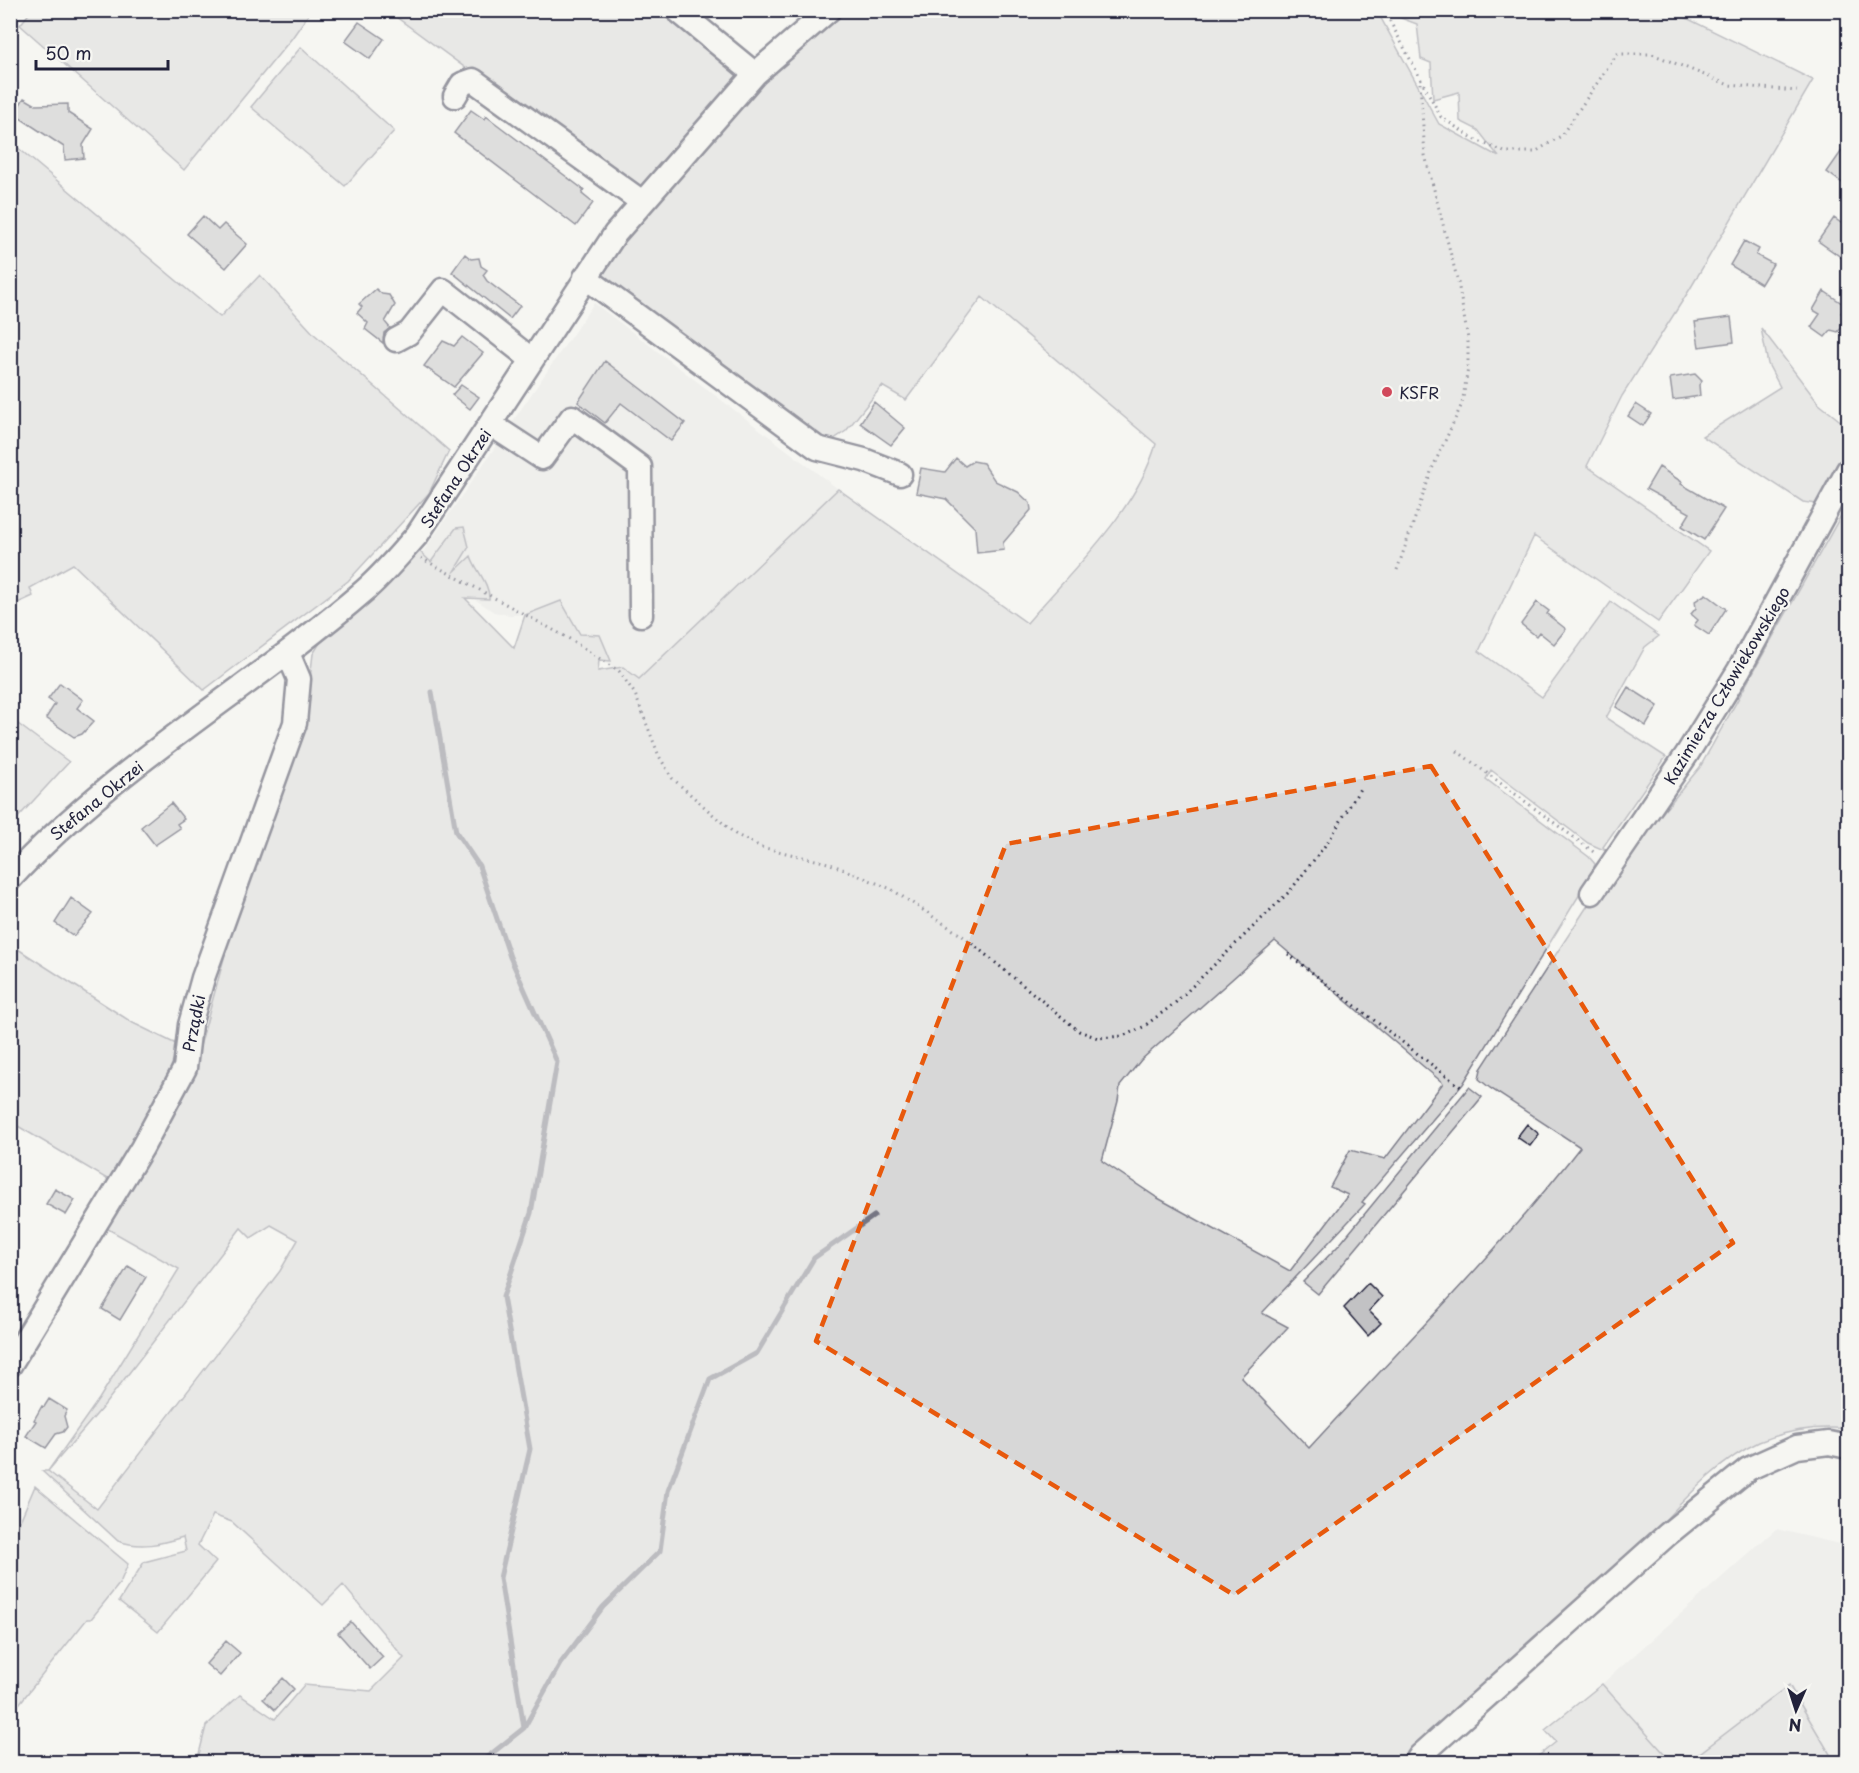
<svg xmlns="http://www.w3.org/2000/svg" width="1859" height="1773" font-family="'Playpen Sans',sans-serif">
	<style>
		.built { fill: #e6e6e4 }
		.green { fill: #d7d7d7; stroke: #7c7c89; stroke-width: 1.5; fill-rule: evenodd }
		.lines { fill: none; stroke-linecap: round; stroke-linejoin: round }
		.stream { stroke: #757583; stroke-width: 5 }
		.building { fill: #c2c2c4; stroke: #22223b; stroke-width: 1.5 }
		.minor-casing { stroke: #22223b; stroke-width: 27 }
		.path { stroke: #22223b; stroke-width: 3; stroke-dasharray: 1.5 4.5; stroke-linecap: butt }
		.minor { stroke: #f6f6f2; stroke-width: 22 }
		.marked { fill: none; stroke: #e8590c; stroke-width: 4.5; stroke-dasharray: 12 8; stroke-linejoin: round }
		.poi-dot { fill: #d1495b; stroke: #f6f6f2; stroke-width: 2 }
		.labels { text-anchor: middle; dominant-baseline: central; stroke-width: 5; stroke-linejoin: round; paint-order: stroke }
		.poi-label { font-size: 16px; fill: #22223b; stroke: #f6f6f2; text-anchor: start }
		.street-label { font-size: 16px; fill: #22223b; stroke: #f6f6f2 }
	</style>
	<rect width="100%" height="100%" fill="#f6f6f2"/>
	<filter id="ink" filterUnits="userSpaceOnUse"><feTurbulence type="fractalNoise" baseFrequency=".0167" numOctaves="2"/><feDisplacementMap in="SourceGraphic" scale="12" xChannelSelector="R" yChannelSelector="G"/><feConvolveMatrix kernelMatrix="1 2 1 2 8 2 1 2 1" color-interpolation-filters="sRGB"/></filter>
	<g filter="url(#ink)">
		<path class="built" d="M594,303L838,489L635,683L536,614L510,615L494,612L417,561Z
			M1776,1529L1839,1544L1848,1539V1762L1834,1761L1789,1685L1688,1762H1672L1602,1684Z"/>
		<path class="green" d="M31,11V10L311,11L292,38L184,170L20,25Z
			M388,11H657L748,75L640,196Z
			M829,11H1377L1439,124L1499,157L1478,130L1460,121L1459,92L1433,99L1431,63L1421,59L1417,24L1395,16L1392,11H1672L1813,80L1690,289L1622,396L1587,466L1709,551L1658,622L1534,536L1479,651L1542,697L1611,602L1659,636L1645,647L1606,718L1666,757L1603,847L1606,851L1588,843L1491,770L1486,779L1589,857L1595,864L1591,876L1463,1084L1362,1202L1365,1204L1262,1313L1288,1327L1241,1377L1309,1448C1400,1348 1497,1254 1580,1147L1490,1088L1479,1079L1481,1069L1594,896L1700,767L1848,503V1429C1818,1426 1788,1430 1759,1442C1711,1464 1673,1514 1636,1550C1568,1615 1495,1676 1425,1739L1404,1762H197L206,1726L240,1695L275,1719L304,1685L371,1691L404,1658L343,1585L323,1605L232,1522L213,1515L198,1545L216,1562L158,1632L119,1601L144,1562L186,1551L183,1537C160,1544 141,1549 118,1541L42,1471H48L99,1399L179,1269L108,1229L106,1221L190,1083L238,907L306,711L313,654L323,638L418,550L431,562L456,528L464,527L469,547L453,573L471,556C476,571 490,584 489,599L465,598L514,648L525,615L561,601L580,634L600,635L611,661L599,660L598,671L623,667L639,679L838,489L1027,623C1072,570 1136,512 1156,444L982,297L906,400L882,386L846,431L834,439L815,440L600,276L651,192ZM1275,941L1443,1083L1385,1159L1350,1150L1330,1187L1348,1195L1290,1271L1156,1197L1102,1161L1118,1101L1120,1086L1141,1060ZM271,1225L298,1240L280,1271L97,1509L48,1471L102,1408L241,1228L251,1238Z
			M301,47L394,131L345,186L251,107Z
			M11,142L220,317L260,275L314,334L449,451L429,493L348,581L204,690L73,564L30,588L33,596L11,606Z
			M1761,328L1819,404L1848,427V448L1817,504L1803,502L1702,436L1780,387L1768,364Z
			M10,718L69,762L11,825H10Z
			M10,944L133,1023L178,1045L166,1083L112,1182L11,1122Z
			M1469,1087L1482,1097L1318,1294L1303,1282L1340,1244Z
			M35,1486L128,1564L120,1583L91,1619H87L11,1714V1542Z
			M1602,1684L1672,1762H1531L1556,1742L1545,1730Z
			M1789,1685L1834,1761L1840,1762H1688Z"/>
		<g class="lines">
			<path class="stream" d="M432,692L456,832L479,866L510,957L557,1062L531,1213L503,1297L530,1449L500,1578L524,1728L481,1762
				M524,1728L560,1664L603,1607L660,1551L668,1491L710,1379L757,1353L814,1258L874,1216"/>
		</g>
		<path class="building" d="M359,22L384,39L370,59L345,41Z
			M24,98L36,105L68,104V113L93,129L83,145L84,158L65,160L64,147L14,114Z
			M471,110L484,119L486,116L584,190L582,194L593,203L576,226L454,133Z
			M1848,142V187L1827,172Z
			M203,216L218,230L224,224L247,244L226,268L187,234Z
			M1834,218L1848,228V262L1818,241Z
			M1744,241L1759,249L1756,255L1773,264L1761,284L1730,265Z
			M465,254L471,259L479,258L481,266L487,270L483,275L487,281L520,306L510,319L452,272Z
			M376,289L382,294L389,295L395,305L385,322L390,328L384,333L383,343L365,329L368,323L357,313L362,307L359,304Z
			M1824,291L1846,306L1841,313L1848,319L1838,332L1831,330L1825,337L1811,327L1820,314L1813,310Z
			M1731,317L1734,342L1699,347L1695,322Z
			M462,337L483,353L454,387L424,366L443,341L454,346Z
			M605,361L685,423L671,441L621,403L605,423L578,402Z
			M1695,374L1702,381L1699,385L1700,396L1673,400L1670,378Z
			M461,385L479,397L470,409L452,395Z
			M874,402L905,428L891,445L860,423Z
			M1636,404L1651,414L1643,426L1628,416Z
			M956,458L965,466L973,461L983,463L995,481L1018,492L1030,503L1031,510L1003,543L1004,550L977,553L975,528L946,499L916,493L921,468L945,472Z
			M1659,467L1682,482L1681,484L1724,509L1704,540L1682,526L1690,513L1646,489Z
			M1706,594L1726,609L1709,635L1694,625L1698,620L1691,614L1696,608L1695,601Z
			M1537,602L1549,611L1547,614L1566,629L1554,644L1539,632L1536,636L1521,624Z
			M60,683L83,700L77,708L94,721L82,734L74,737L46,718L55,704L48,699Z
			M1628,687L1658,706L1646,726L1616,707Z
			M171,803L184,819L177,824L180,828L155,845L141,827Z
			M71,898L93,914L74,936L55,923Z
			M1527,1124L1539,1134L1530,1146L1517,1137Z
			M55,1189L75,1200L66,1215L46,1204Z
			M128,1266L146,1277L120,1320L102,1309Z
			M1368,1283L1382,1297L1369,1311L1381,1323L1368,1336L1344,1308Z
			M49,1399L67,1410L64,1416L67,1427L63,1432L56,1434L46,1448L26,1436L36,1421L34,1420L42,1406L44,1407Z
			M351,1622L383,1657L370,1669L338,1633Z
			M226,1641L240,1653L220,1676L206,1664Z
			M283,1678L294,1689L275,1710L263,1699Z"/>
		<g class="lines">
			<g class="minor-casing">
				<path id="minor" d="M677,10L755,74
					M455,96L462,84L473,80L642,202
					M585,277L817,448L864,460L900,474
					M396,340L409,333L443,290L531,359
					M490,424L542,458L572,417L640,467L641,615
					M10,879C113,767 249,690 364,591C383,575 400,554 417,535L615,234L755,74L829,10
					M1592,893L1687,754L1739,670L1848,470
					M10,1365L142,1148L185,1068L190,1025L203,978L295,723L299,679L288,653
					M1416,1762L1420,1756L1668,1534L1748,1469L1797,1447L1829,1443L1848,1447"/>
			</g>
			<path class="path" d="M1384,10L1441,117L1474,139L1504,152H1535L1561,136L1617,54H1652L1729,85L1797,91
				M421,558L568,638L619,671L635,694L659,756L672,778L735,834L761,847L828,863L891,889L964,937L1079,1031L1098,1038L1123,1036L1143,1027L1174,1004L1290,891L1330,839L1361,787
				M1397,570L1432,469L1462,404L1468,368V339L1458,282L1425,155L1420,83
				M1457,751L1595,853
				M1288,954L1462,1088"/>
			<use href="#minor" class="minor"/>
		</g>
	</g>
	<path d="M0 0H1859V1773H0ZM1431,766L1733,1243L1234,1595L816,1341L1006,844Z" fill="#f6f6f2" fill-opacity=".55" fill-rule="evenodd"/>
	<path class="marked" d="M1431,766L1733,1243L1234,1595L816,1341L1006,844Z"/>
	<circle class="poi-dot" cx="1387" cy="392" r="6"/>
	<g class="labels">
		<g class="poi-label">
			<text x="1399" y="392">KSFR</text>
		</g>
		<g class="street-label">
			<text transform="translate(455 478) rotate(-57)">Stefana Okrzei</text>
			<text transform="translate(1726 685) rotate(-59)">Kazimierza Człowiekowskiego</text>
			<text transform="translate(96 800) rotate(-39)">Stefana Okrzei</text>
			<text transform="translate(193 1023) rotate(-79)">Prządki</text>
		</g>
	</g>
	<rect width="1859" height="1773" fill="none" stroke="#f6f6f2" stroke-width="36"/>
	<rect x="18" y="18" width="1823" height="1737" fill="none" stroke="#22223b" stroke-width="2" filter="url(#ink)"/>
	<g transform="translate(1796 1710) rotate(183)" stroke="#f6f6f2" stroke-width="4.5" paint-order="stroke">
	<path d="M0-4.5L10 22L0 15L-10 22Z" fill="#22223b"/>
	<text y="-9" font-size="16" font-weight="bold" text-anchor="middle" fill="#22223b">N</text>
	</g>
	<path d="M36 60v9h132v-9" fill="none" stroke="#22223b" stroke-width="3"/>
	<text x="45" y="60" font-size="18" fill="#22223b" stroke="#f6f6f2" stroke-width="4.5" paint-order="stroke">50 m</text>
</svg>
